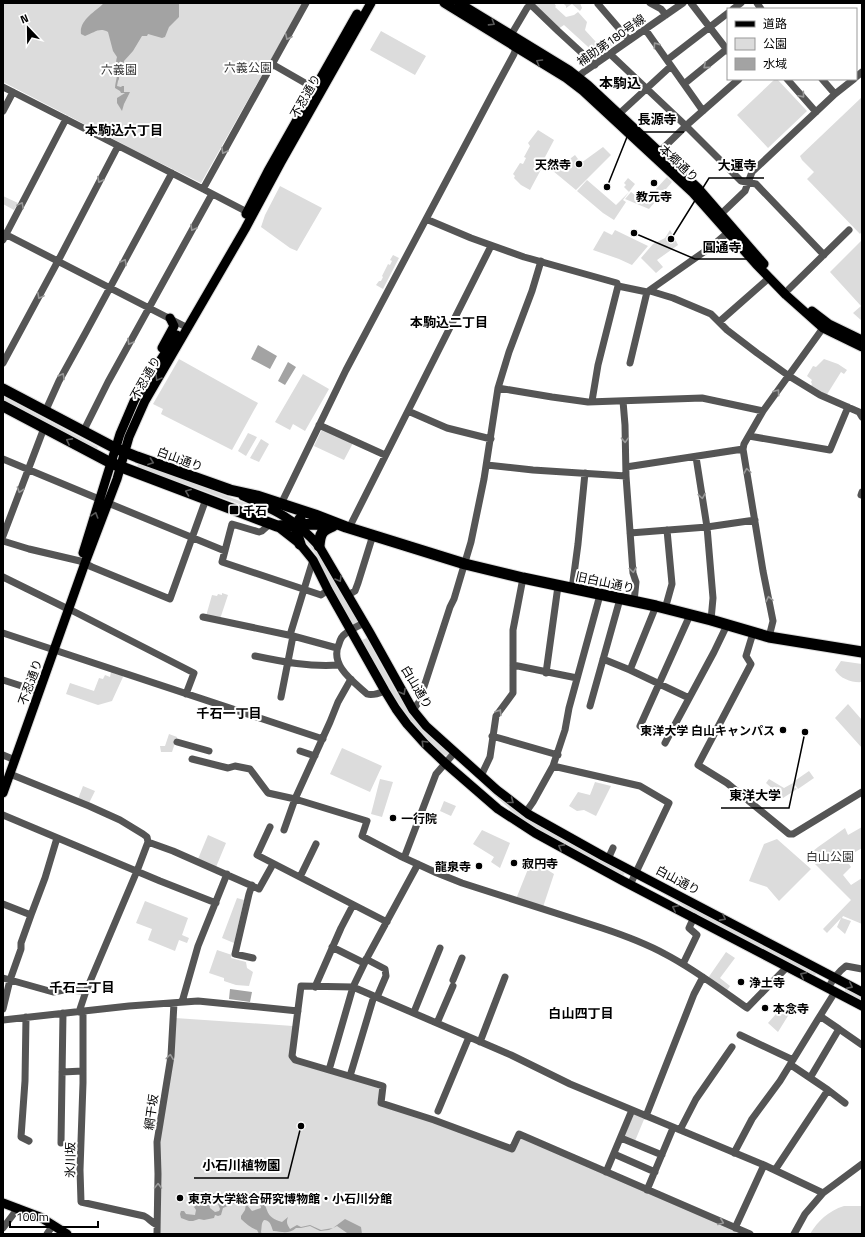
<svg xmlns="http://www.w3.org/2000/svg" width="865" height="1237" font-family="'Titillium Web','Noto Sans JP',sans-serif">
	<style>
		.green { fill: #dcdcdc }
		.water { fill: #a3a3a3; fill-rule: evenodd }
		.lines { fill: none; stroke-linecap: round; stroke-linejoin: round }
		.major-casing { stroke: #dbdbdb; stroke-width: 11 }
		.highway-casing { stroke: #dbdbdb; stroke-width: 13 }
		.minor { stroke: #555; stroke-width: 7 }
		.major { stroke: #000; stroke-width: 9 }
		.highway { stroke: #000; stroke-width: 11 }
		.oneway { stroke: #595959 }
		.oneway2 { stroke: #999 }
		.poi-dot { fill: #000; stroke: #fff; stroke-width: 1.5 }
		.labels { text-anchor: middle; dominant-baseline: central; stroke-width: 4; stroke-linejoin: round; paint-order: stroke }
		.street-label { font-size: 12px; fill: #000; stroke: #fff }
		.park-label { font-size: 12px; fill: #333; stroke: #fff }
		.poi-label { font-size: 12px; font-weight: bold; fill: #000; stroke: #fff; text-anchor: start }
		.neighbourhood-label { font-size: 13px; font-weight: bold; fill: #000; stroke: #fff }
		.quarter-label { font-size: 14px; font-weight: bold; fill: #000; stroke: #fff }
		.leader { fill: none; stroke: #000; stroke-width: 1.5 }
		.callout-dot { fill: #000; stroke: #fff; stroke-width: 1.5 }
		.callout-label { font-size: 13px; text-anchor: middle; font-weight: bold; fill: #000; stroke: #fff; stroke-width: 4; stroke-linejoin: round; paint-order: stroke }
	</style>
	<rect width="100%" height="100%" fill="#fff"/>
	<path class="green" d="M3,3H303L254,89L201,183L144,155L3,82Z
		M535,3H554L556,6L555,7L566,17L574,15L578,12L587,22L585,30L596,42L601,40L604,44L611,40L614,44L597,55L564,25L558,29L533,5Z
		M563,3H580L582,8L580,11L572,4L566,8V6Z
		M381,31L426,56L415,75L370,50Z
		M775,79H777L807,111L768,148L737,115Z
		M862,97V231L860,234L807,179L814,172L802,160L800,156Z
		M538,130L554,140L544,159L545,162L530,190L521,185L514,178L515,176L513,174L520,163L523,164L526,158L524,157L530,146L528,143Z
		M603,147L611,155L576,190L553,171L558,159L563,164L575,155L581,163Z
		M667,177L672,182L649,209L625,199L631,192L639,198L642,195L650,201L658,192L656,189Z
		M628,178L635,184L623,200L626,202L614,220L603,213L577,191L587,180L616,205L629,192L624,187L626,185L624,183Z
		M280,186L322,208L297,251L290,248L261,227L265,215Z
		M3,196L18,203L14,210L3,204Z
		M615,230L648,246L632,265L619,259L593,250L604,231L612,235Z
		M670,230L674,237L678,245L657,260L663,267L656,273L641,258L653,244L665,238Z
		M862,240V321L853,313L861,306L830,272Z
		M393,255L399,258L383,289L376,285L379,281H381L383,277L382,276L388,264L390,265L392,261L390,260Z
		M179,359L258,403L232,450L161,414L163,409L153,404Z
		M824,359L838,364L847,370L844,374L841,372L826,396L810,388L812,384L811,382L812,380L807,376L813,366L816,367Z
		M303,374L329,389L305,431L293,424L290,430L275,422Z
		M3,396L98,447L96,451L3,401Z
		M322,429L353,443L344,460L314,446Z
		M248,433L257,437L246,456L238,451Z
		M261,439L269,444L259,462L250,458Z
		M138,463L191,482L266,511L276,516L284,522L275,517L137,467Z
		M308,540L317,550L357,619L358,623L355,625L353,624C346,612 338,601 332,588C323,571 320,556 306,542Z
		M222,593L228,595L220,619L206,616L212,595L217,596L218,594L222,595Z
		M367,638L397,693L408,709L448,752L449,754L448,756C442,755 437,749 433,745C402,715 382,678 362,640Z
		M841,661L862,664V682C853,683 840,679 835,670Z
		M111,672L121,674L123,677L112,701L98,705L66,694L70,683L94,691L99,678L103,679L105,675L110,677Z
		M848,704L862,720V748L835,718Z
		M169,734L177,737L172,752H161L160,746H165Z
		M342,748L382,766L370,792L330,774Z
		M809,771L814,778L798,789L793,782Z
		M380,779L393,782L382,817L371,814Z
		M769,779L784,788L793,783L795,785L794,787L797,789L783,798L766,783Z
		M595,782L611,786L596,816L584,810L577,811L569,806L578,792L590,795Z
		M483,783L525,816L544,828L625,872L623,876L572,849L523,821L483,785Z
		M83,786L95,791L89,803L78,799Z
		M444,801L456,806L451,816L440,811Z
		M862,827V848L845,858L851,867L843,875L851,885L862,878V924L843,916L842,918L851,921L845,934L837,927L841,918L827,933L823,929L851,900L807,856L818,847L845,828L848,835Z
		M482,830L510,843L500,868L491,862L494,857L473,844Z
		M208,835L226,843L216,867L198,859Z
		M777,839L811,869L779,901L767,887L749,881L764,844Z
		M527,859L535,862L554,874L543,907L516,899L528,869L524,867Z
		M650,886L816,973L815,976L695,914L679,903Z
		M237,898L244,900L234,943L222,938Z
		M145,901L188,918L182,935L189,938L187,943L179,940L175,951L148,940L152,929L136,923Z
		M217,950L232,955L231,958L246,962L247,968L253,972L249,986L236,985L224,981V978L209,973Z
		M726,952L735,958L720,978L730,986L726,992L708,978Z
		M846,988L862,997V1001L844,992Z
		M783,1006L791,1011L778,1032L768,1023Z
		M175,1018L293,1026L290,1056L381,1087L379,1103L513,1151L519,1136L746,1234H160L161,1195L160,1141Z
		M634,1113L645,1117L635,1141L624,1137Z
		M844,1206H862V1234H810C818,1221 828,1211 844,1206Z"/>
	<path class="water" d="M104,3H179V17L169,27L165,37L162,38L148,34L147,36H142L133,51L124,61L122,73L119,76V79L118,81L117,86L121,87L122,86H124V92H130L124,104L122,111L117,103V98L125,93H121L120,91L115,88C115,83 117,79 117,74C117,68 115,63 117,57L113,51L108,32C99,27 94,33 85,36L81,34C79,20 95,12 104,3Z
		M258,345L277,356L270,369L251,359Z
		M288,362L296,367L285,385L278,381Z
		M230,989L252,992L250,1002L229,999Z
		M206,1192H212L223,1202L238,1196H247L250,1193C251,1193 261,1195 262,1195C268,1210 265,1217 282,1222L288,1217C286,1222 287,1224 290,1229L297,1225L301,1227L310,1225L321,1230L333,1228L345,1219L361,1227L362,1234L347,1233L337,1226L329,1230L320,1231L310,1226L301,1228H296C290,1234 282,1232 274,1231H273C271,1225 270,1220 264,1220C261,1223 262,1227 261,1232L262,1234H259L257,1230C251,1228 246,1224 241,1219V1216L245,1210L246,1204L244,1202H237L223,1208L221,1215L218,1216L215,1215L214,1218L204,1220L199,1219L193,1221H189L181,1218L180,1214L181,1211H184L186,1214L195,1215L196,1210L194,1207L200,1201L199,1194ZM211,1200L218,1204L220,1209L219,1211L215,1212L210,1208L209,1201ZM252,1202C257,1203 261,1203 261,1208L252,1211L247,1205L248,1203Z"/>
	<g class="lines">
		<g class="major-casing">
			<path id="major" d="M444,3L566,78L583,91L693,193L756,264L786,295L823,328L862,347
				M459,3L569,70L588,85L698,188L764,264
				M246,214L268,171L357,14
				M812,311L829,324L862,340
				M162,348L174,326L170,318
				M243,496C275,510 295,519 319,546L370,633L413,710L426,726L497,790L528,814L603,856L862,992
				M277,526L300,544L313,560L328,590L385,691L396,709L407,724L425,744L445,763L498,809L535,833L623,881L862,1006
				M83,553L120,434L135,399L177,335
				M3,793L85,563L117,479L129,437L145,401L245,229L281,162L371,3
				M3,1203L40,1217L67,1234"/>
		</g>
		<g class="highway-casing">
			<path id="highway" d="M3,389L115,448L137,457L230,490L257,496L315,515L346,527L465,564L523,578L656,606L711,620L769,637L862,652
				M3,406L111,463L277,526L315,524L331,526
				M300,544C297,535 294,527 300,519
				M319,546C320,534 321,531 333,526"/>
		</g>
		<path class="minor" d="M529,3L558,31L595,65
			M599,3L598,4L629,40
			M650,3L661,9L666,15
			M691,3L728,51
			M757,3L761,9
			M733,9L741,3
			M645,29L703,111
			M610,54L683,123L741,181L756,184L824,255
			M667,60L728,13
			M272,64L319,91
			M856,77L862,72
			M575,79L585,71L683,3
			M787,79L816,112
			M822,79L835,94
			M684,84L728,48
			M3,87L203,189L251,214
			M3,111L13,92
			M619,114L671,66
			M656,155L689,123L739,79
			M203,189L306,3
			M721,214L745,191L752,172L835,94L854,79
			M426,219L471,238L524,257L617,283L618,286L647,292L711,247L732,229
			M3,233L188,328
			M3,240L66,119
			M789,289L849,230
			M650,291L673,298L711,314L727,330L757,353L789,376L820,395L859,412L862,417
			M719,322L769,278
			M3,363L58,261L118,146
			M630,363L647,292
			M498,388L552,397L588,402L702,398L763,411
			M592,401L598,365L618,286
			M623,401L625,425L626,476L633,573L636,582L634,602
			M408,411L447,428L491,439
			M45,412L59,381L86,332L172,173
			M319,425L385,455
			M83,432L108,382L212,194
			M749,436L830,450L848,407
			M696,457L707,527L713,598L711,620
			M3,459L99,499
			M487,465L533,470L626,476
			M626,467L743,449
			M861,495L862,492
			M108,503L225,551
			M281,504L346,370L494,91L514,54L516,48L511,35L527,8L532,3
			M271,523L262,531L259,532L232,524L222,562L321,595L328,590
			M349,528L491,246
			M630,533L707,527L755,520
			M3,536L44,428
			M3,541L29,549L80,561L92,567L170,599L206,499
			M3,577L64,607
			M572,589L578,544L585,473
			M348,595L355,591L358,583L373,535
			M69,609L194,673L186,694
			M665,609L672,584L667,530
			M203,617L293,636L337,648
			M364,623C358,626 351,629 345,634C342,636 340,640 339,644C329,665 354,682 367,694C373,696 380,693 385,691
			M3,633L323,739
			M753,633L746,656L751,664L698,765L727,783L789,834H793L862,792
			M290,635L313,560
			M769,637L773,621L763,571L743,449L744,444L763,411L823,328L826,325
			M255,656C284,662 309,667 339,665
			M603,659L630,670L689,698
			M513,665L577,678
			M630,670L656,606
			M546,673L558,586
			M3,680L34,690
			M281,697L293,636
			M590,706L620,599
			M413,710L419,702L450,607L454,599L471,542L484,479L498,388L509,352L532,291L541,261
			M640,726L690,615
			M492,736L558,755
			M177,742L209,751
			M665,743L714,652L727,625
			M300,751L315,756
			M3,755L15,760
			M192,759L228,768L235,766L250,769L268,793L295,799L367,821L362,836L400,856L437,873L462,883L602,928C623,935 645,943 665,954C694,969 720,989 747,1008L787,967
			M553,766L565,730L569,708L600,595
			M10,774L89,806L120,820L143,834L147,837L148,842L173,851L259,889L273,864
			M481,776L490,757L496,716L513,693V630L523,578
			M526,812L533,802L553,766L640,786L669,803L630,885
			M3,815L160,881L216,903
			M270,827L257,855L387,922
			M284,830L295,799L330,722L338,702L351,679
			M404,858L436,774L455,752
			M608,859L613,848
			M300,877L316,844
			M252,885L249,894L235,954L253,958
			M3,904L31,915L21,943V949L10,980L3,1009
			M31,915L45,878L57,838
			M332,947L364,963
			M366,959L385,969L386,976L377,997
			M683,964L697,935L689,928L694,917
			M3,978L53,992L64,990L86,991
			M453,980L462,958
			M315,987L341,928L353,905
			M828,988C833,979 838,972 846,966L862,969
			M182,1002L198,946L227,874
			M83,1011V1083L80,1170L81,1202L144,1216C149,1218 152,1223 157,1225
			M79,1012L86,991L137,871L148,842
			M414,1012L440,948
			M820,1016L835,992
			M26,1017L25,1081L21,1137L29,1141
			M3,1020L129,1006L198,1001L298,1011
			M437,1023L453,986
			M839,1029L862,1045
			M740,1035L793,1060
			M480,1042L505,977
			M329,1070L353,987L368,956L418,864
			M62,1072L83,1071
			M350,1076L374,996
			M828,1090L845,1103
			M438,1111L469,1037
			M646,1116L694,994L703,977
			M680,1130L696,1099L732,1047
			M621,1138L662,1155
			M61,1143L63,1013
			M734,1153L752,1119L780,1081L820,1016L839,1029L810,1078
			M614,1154L655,1172
			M775,1170L828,1090L791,1065
			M606,1172L632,1110
			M647,1190L673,1128
			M3,1228L18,1208
			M735,1228L764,1165
			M47,1234L53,1225
			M157,1234L158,1174L157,1142L171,1056L174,1003
			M750,1234L519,1134L512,1149L434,1120L381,1103L383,1086L295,1060L292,1056L301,986L353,987L511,1055L570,1084L764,1165L823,1193
			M794,1234L805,1214L823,1193L862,1164"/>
		<use href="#major" class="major"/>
		<use href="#highway" class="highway"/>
	</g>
	<defs><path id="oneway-chevron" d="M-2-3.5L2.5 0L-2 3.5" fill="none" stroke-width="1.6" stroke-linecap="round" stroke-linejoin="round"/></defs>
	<g class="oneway">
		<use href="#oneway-chevron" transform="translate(492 23) rotate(32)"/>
		<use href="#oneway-chevron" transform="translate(539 62) rotate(-149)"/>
		<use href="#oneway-chevron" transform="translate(158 378) rotate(121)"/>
		<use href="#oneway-chevron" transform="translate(69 441) rotate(-152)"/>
		<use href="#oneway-chevron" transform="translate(151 462) rotate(20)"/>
		<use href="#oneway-chevron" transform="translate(188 492) rotate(-159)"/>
		<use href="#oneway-chevron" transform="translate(95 515) rotate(-73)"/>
		<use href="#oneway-chevron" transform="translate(339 579) rotate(60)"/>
		<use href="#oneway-chevron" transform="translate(403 692) rotate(61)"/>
		<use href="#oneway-chevron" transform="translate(424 743) rotate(-135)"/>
		<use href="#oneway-chevron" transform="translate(511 801) rotate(38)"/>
		<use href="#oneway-chevron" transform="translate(561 847) rotate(-151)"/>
		<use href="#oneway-chevron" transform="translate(675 908) rotate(-153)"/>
		<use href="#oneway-chevron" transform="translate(723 918) rotate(28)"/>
		<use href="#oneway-chevron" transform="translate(803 975) rotate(-153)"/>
		<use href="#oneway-chevron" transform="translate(850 986) rotate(27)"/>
	</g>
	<g class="oneway2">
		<use href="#oneway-chevron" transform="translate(288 37) rotate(115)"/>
		<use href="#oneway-chevron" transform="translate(656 45) rotate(-125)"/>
		<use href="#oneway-chevron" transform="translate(706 66) rotate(140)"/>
		<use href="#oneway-chevron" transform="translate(802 95) rotate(49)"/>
		<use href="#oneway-chevron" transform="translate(224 151) rotate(119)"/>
		<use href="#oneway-chevron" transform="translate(100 180) rotate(117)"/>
		<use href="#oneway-chevron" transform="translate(21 205) rotate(-62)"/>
		<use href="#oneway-chevron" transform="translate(193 228) rotate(119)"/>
		<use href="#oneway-chevron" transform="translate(124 262) rotate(-61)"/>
		<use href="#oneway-chevron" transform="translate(40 296) rotate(118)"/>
		<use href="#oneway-chevron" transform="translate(130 342) rotate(119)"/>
		<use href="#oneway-chevron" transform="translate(62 376) rotate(-61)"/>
		<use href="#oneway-chevron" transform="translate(777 392) rotate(-54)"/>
		<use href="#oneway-chevron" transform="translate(625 440) rotate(88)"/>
		<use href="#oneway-chevron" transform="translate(747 471) rotate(-99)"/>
		<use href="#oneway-chevron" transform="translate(20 490) rotate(109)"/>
		<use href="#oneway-chevron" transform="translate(702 496) rotate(81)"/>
		<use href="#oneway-chevron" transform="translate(633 570) rotate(82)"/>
		<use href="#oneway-chevron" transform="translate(769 599) rotate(-103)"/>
		<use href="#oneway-chevron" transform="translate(499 712) rotate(-58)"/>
		<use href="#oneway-chevron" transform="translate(170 1057) rotate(-83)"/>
		<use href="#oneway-chevron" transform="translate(158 1186) rotate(-89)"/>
		<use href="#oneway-chevron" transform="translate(721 1222) rotate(23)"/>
	</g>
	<g class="poi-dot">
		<circle cx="579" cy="164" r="4"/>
		<circle cx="654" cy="183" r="4"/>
		<rect x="229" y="505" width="10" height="10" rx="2"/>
		<circle cx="783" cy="730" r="4"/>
		<circle cx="393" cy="818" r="4"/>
		<circle cx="514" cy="863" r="4"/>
		<circle cx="479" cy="866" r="4"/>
		<circle cx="741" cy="982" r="4"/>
		<circle cx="765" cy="1008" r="4"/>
		<circle cx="180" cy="1198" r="4"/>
	</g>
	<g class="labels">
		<g class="street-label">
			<text transform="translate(611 40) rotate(-35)">補助第180号線</text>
			<text transform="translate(305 96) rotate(-60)">不忍通り</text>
			<text transform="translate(679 163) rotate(43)">本郷通り</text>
			<text transform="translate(145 378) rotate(-60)">不忍通り</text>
			<text transform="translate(180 459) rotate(20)">白山通り</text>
			<text transform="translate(605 582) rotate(12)">旧白山通り</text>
			<text transform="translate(30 682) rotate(-70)">不忍通り</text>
			<text transform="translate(417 687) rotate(59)">白山通り</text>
			<text transform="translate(678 880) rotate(28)">白山通り</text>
			<text transform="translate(151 1112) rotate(-82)">網干坂</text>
			<text transform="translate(70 1160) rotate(-89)">氷川坂</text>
		</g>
		<g class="park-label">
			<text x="248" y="67">六義公園</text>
			<text x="119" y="69">六義園</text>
			<text x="830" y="856">白山公園</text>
		</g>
		<g class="poi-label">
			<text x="571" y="164" text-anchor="end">天然寺</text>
			<text x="654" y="196" text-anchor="middle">教元寺</text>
			<text x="243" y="510">千石</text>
			<text x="775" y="730" text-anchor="end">東洋大学 白山キャンパス</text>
			<text x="401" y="818">一行院</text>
			<text x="522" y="863">寂円寺</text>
			<text x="471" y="866" text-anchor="end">龍泉寺</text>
			<text x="749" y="982">浄土寺</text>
			<text x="773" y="1008">本念寺</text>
			<text x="188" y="1198">東京大学総合研究博物館・小石川分館</text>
		</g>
		<g class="neighbourhood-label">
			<text x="124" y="130">本駒込六丁目</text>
			<text x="449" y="322">本駒込二丁目</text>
			<text x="229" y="713">千石一丁目</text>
			<text x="82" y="987">千石二丁目</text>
			<text x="581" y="1013">白山四丁目</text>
		</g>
		<g class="quarter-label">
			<text x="620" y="82">本駒込</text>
		</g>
	</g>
	<path class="leader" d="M607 187L629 132H684M671 239L709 178H764M634 233L695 259H750M805 732L789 808H721M301 1126L288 1178H194"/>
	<g class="callout-dot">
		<circle cx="607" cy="187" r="4"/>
		<circle cx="671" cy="239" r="4"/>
		<circle cx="634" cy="233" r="4"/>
		<circle cx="805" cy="732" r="4"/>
		<circle cx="301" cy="1126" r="4"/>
	</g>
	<g class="callout-label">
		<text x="657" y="124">長源寺</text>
		<text x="737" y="170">大運寺</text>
		<text x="722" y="252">圓通寺</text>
		<text x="755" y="800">東洋大学</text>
		<text x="241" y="1170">小石川植物園</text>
	</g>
	<rect width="865" height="1237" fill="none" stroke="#000000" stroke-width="8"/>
	<rect x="727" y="8" width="130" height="72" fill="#ffffff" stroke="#999999"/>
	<rect x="735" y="21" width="20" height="6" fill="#000000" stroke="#999999"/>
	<text x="763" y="28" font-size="12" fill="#000000">道路</text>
	<rect x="735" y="38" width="20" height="12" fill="#dcdcdc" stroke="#999999"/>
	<text x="763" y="48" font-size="12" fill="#000000">公園</text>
	<rect x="735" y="58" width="20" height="12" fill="#a3a3a3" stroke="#999999"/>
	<text x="763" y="68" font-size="12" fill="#000000">水域</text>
	<g transform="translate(28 28) rotate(338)" stroke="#ffffff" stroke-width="3" paint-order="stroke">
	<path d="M0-3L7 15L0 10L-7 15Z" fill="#000000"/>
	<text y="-6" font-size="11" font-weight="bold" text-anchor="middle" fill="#000000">N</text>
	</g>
	<path d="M10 1221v6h88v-6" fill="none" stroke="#000000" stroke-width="2"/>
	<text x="16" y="1221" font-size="12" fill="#000000" stroke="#ffffff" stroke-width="3" paint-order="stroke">100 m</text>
</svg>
